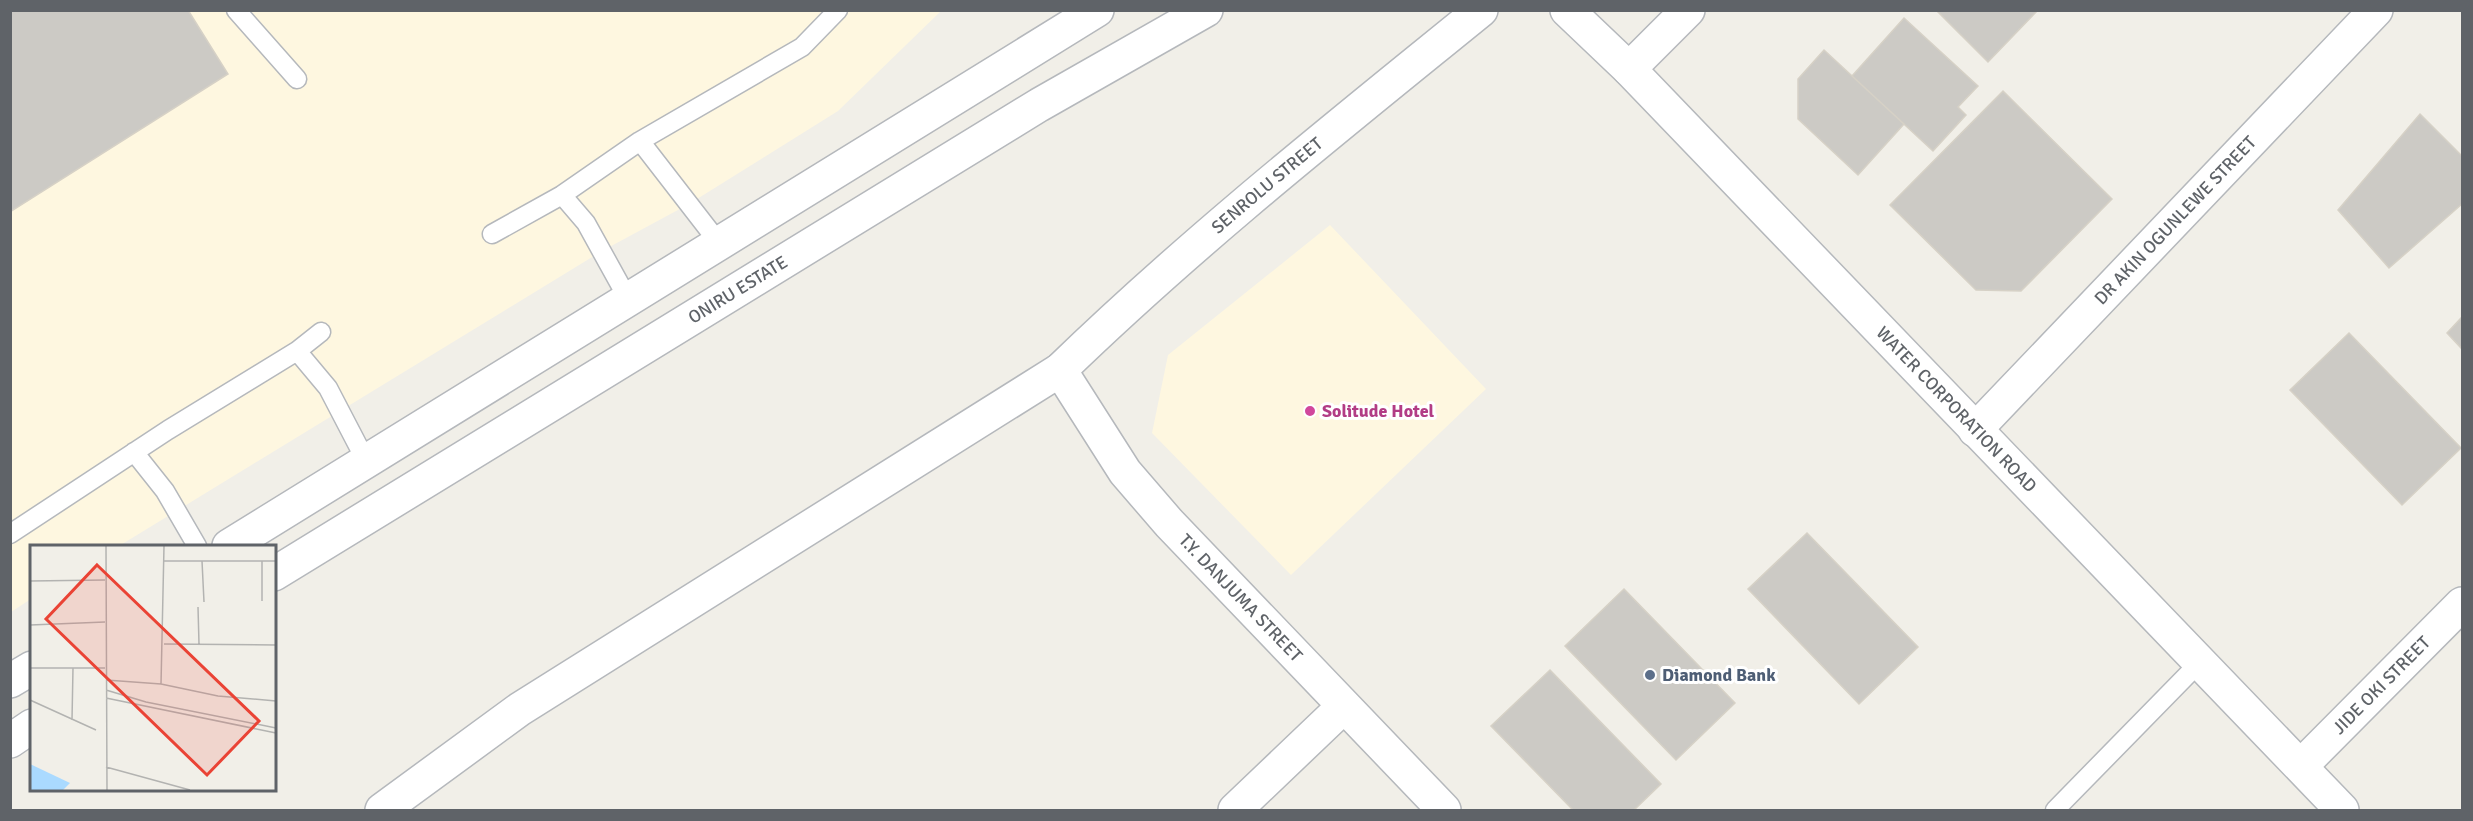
<svg xmlns="http://www.w3.org/2000/svg" width="2473" height="821" font-family="Signika,sans-serif">
	<style>
		.commercial { fill: #fef7e0 }
		.building { fill: #cccac5; stroke: #d6d1c6; stroke-width: 1.5 }
		.lines { fill: none; stroke-linecap: round; stroke-linejoin: round }
		.service-casing { stroke: #b5b8bc; stroke-width: 21 }
		.minor-casing { stroke: #b5b8bc; stroke-width: 36 }
		.tertiary-casing { stroke: #b5b8bc; stroke-width: 36 }
		.service { stroke: #fff; stroke-width: 18 }
		.minor { stroke: #fff; stroke-width: 33 }
		.tertiary { stroke: #fff; stroke-width: 33 }
		.hotel-dot { fill: #d1479c; stroke: #fff; stroke-width: 2 }
		.service-dot { fill: #5c6f8a; stroke: #fff; stroke-width: 2 }
		.labels { text-anchor: middle; dominant-baseline: central; stroke-width: 6; stroke-linejoin: round; paint-order: stroke }
		.street-label { font-size: 18px; fill: #5f6368; stroke: #fff }
		.hotel-label { font-size: 18px; font-weight: bold; fill: #b23c85; stroke: #fff; text-anchor: start }
		.service-label { font-size: 18px; font-weight: bold; fill: #4e5e75; stroke: #fff; text-anchor: start }
		.inset-road { fill: none; stroke: #b3b3b1; stroke-width: 1.5 }
		.view { fill: #ea4335; fill-opacity: 0.15; stroke: #ea4335; stroke-width: 3 }
		.inset-edge { fill: none; stroke: #5f6368; stroke-width: 3 }
	</style>
	<rect width="100%" height="100%" fill="#f1efe8"/>
	<path class="commercial" d="M11,11H941L838,111L689,204L602,251L119,546H32L31,599L11,612Z
		M1330,225L1486,389L1291,575L1152,433L1168,355Z"/>
	<path class="building" d="M10,10H188L228,74L10,212Z
		M1936,10H2038L1988,62Z
		M1904,18L1978,86L1958,107L1966,115L1933,151L1852,76Z
		M1824,50L1904,124L1858,175L1798,119V79Z
		M2003,91L2112,199L2021,291L1976,290L1890,205Z
		M2420,114L2462,156V204L2389,268L2338,210Z
		M2462,317V349L2447,333Z
		M2349,333L2461,448L2402,505L2290,390Z
		M1807,533L1918,647L1859,704L1748,589Z
		M1624,589L1735,703L1676,760L1565,646Z
		M1550,670L1661,784L1634,810H1573L1491,726Z"/>
	<g class="lines">
		<g class="service-casing">
			<path id="service" d="M236,10L297,79
				M640,141L719,243
				M562,195L586,223L628,299
				M492,234L562,195L640,141L802,47L838,10
				M297,351L321,332
				M134,452L165,491L197,546
				M10,534L168,430L297,351L328,388L366,461
				M2055,810L2199,663"/>
		</g>
		<g class="minor-casing">
			<g id="minor">
				<path d="M1629,69L1688,10"/>
				<path id="s1" d="M1060,370L1125,472L1169,523L1444,810"/>
				<path id="s2" d="M1975,430L2376,10"/>
				<path id="s3" d="M2301,766L2462,604"/>
				<path id="s4" d="M382,810L520,709L1060,370C1193,241 1337,127 1481,10"/>
				<path d="M1235,810L1343,707"/>
			</g>
		</g>
		<g class="tertiary-casing">
			<g id="tertiary">
				<path id="s5" d="M1567,10L1629,69L2342,810"/>
				<path d="M229,546L1097,10"/>
				<path id="s6" d="M274,574L1039,105L1206,10"/>
				<path d="M10,681L32,668"/>
				<path d="M10,741L32,726"/>
			</g>
		</g>
		<use href="#service" class="service"/>
		<use href="#minor" class="minor"/>
		<use href="#tertiary" class="tertiary"/>
	</g>
	<circle class="hotel-dot" cx="1310" cy="411" r="6"/>
	<circle class="service-dot" cx="1650" cy="675" r="6"/>
	<g class="labels">
		<g class="street-label">
			<text stroke="none"><textPath href="#s4" startOffset="1086">SENROLU STREET</textPath></text>
			<text stroke="none"><textPath href="#s2" startOffset="290">DR AKIN OGUNLEWE STREET</textPath></text>
			<text stroke="none"><textPath href="#s6" startOffset="544">ONIRU ESTATE</textPath></text>
			<text stroke="none"><textPath href="#s5" startOffset="558">WATER CORPORATION ROAD</textPath></text>
			<text stroke="none"><textPath href="#s1" startOffset="292">T.Y. DANJUMA STREET</textPath></text>
			<text stroke="none"><textPath href="#s3" startOffset="114">JIDE OKI STREET</textPath></text>
		</g>
		<g class="hotel-label">
			<text x="1322" y="411">Solitude Hotel</text>
		</g>
		<g class="service-label">
			<text x="1662" y="675">Diamond Bank</text>
		</g>
	</g>
	<g transform="translate(30 545)">
		<rect width="246" height="246" fill="#f1efe8"/>
		<path d="M0,219L40,238L33,245H0Z" fill="#aadaff"/>
		<path class="inset-road" d="M76,1L77,245M134,16H246M172,16L174,57M232,16V56M0,36L75,35M168,62L169,99M0,80L75,77M134,99L246,100M0,123H75M76,135L131,139L188,151L246,156M131,139L134,1M76,145L116,157L246,183M76,153L246,188M0,155L66,185M42,175L43,123M76,222L160,245"/>
		<path class="view" d="M67,20L229,176L177,230L16,74Z"/>
		<rect width="246" height="246" class="inset-edge"/>
	</g>
	<rect width="2473" height="821" fill="none" stroke="#5f6368" stroke-width="24"/>
</svg>
